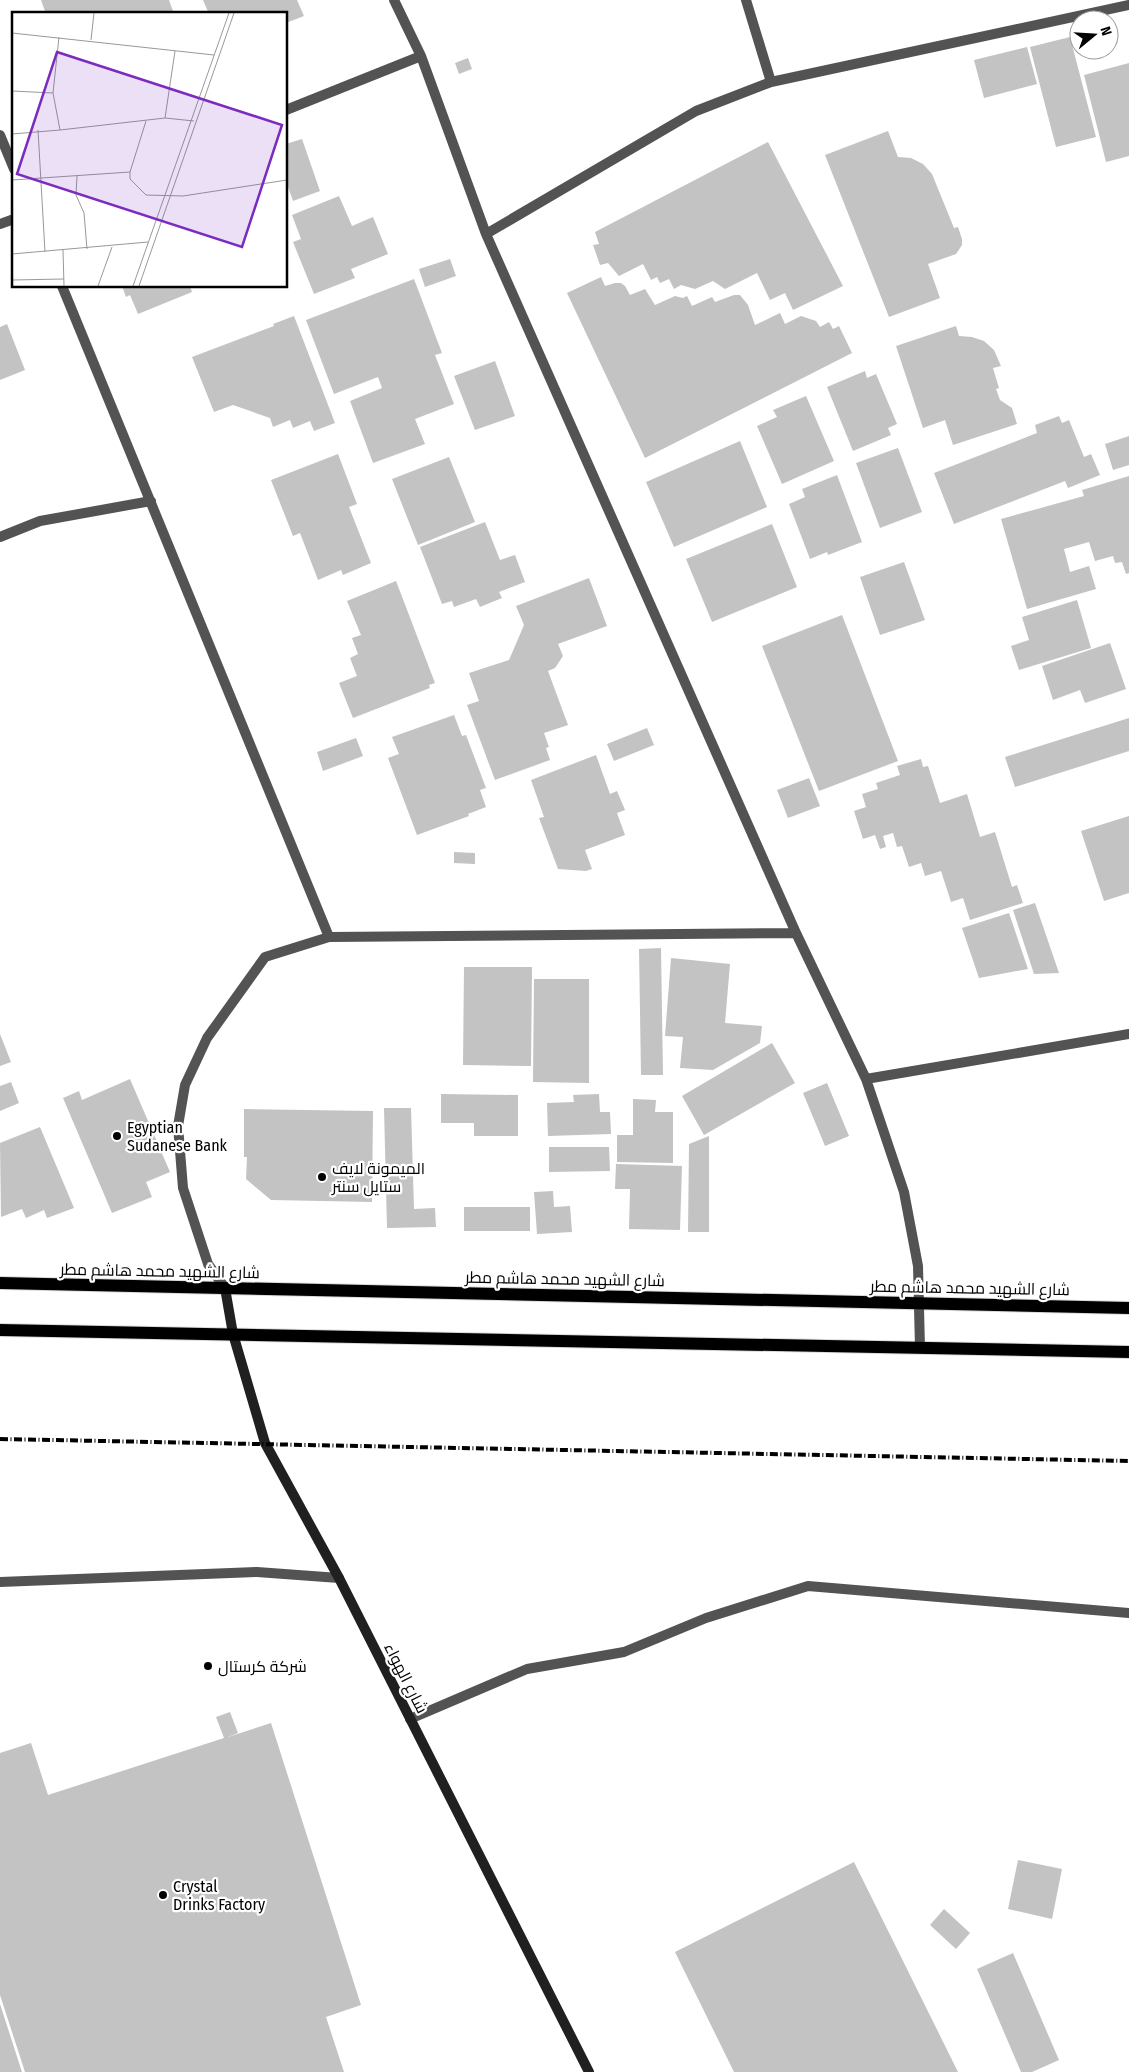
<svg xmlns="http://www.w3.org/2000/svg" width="1129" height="2072" font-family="'Fira Sans Condensed',Cairo,sans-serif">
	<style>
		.building { fill: #c3c3c3 }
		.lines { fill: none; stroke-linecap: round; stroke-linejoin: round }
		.primary-casing { stroke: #dbdbdb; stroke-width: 14 }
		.lane { stroke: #535353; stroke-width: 10 }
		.street { stroke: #535353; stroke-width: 10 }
		.secondary { stroke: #202020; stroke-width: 10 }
		.primary { stroke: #000; stroke-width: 12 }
		.rail { stroke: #000; stroke-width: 4; stroke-dasharray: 8 2.5 1 2.5; stroke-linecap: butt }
		.poi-dot { fill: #000; stroke: #fff; stroke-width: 2 }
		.labels { text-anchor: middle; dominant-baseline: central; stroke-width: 4.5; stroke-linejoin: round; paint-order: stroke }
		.poi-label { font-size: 16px; fill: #000; stroke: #fff; text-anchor: start }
		.street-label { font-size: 16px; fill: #000; stroke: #fff }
		.inset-road { fill: none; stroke: #999; stroke-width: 1 }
		.view { fill: #7b2cbf; fill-opacity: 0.15; stroke: #7b2cbf; stroke-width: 2.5 }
		.inset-edge { fill: none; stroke: #000; stroke-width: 2.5 }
	</style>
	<rect width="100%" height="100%" fill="#fff"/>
	<path class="building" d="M41,0H169L174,14H46Z
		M203,0H297L304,16L286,23V14H209Z
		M1070,37L1096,137L1056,147L1030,47Z
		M1027,47L1037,84L984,98L974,60Z
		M468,58L472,69L459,74L455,63Z
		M1129,63V156L1106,162L1084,75Z
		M888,131L898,157L911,158L923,164L932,174L954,228L958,227L962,239V245L956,254L928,264L940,298L889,317L825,155Z
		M302,139L320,191L293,201L286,181V144Z
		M768,142L843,286L793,310L785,293L770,300L757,273L725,289L713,281L695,289L681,285L674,289L669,279L660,283L657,277L651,280L643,264L619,276L608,263L600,265L593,245L599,244L595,232Z
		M339,196L352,226L373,217L388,254L351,269L355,278L314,294L293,242L301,239L292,215Z
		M450,259L456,276L425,287L419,269Z
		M601,277L605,286L615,283H621L625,286L630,295L645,289L655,305L675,296L683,298L687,296L692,306L712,297L715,302L734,295H740L748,305L755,325L780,313L785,324L801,316L816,321L820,327L829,322L833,329L839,326L852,353L645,458L567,293Z
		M414,279L442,353L435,355L454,404L415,419L425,444L373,463L350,401L382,388L378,377L334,394L306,320Z
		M122,286H190L192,292L138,314L130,295L126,297Z
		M294,316L335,423L314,431L310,421L293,428L290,420L273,427L270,418L233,405L214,412L192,357L274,326L273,324Z
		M7,324L25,370L0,380V327Z
		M956,326L959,336L972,337L984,341L994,350L1001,366L993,368L999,388L996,389L1000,400L1012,408L1017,424L953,445L945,420L923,428L896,346Z
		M495,361L515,416L475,430L454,376Z
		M865,371L867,378L876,374L897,424L888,428L891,435L853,451L827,387Z
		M806,396L834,461L782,484L757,426L777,417L773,410Z
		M1059,416L1062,423L1069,420L1084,457L1091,454L1100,475L1068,488L1065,481L954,524L934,473L1037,433L1035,425Z
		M1129,436V465L1113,470L1105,444Z
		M740,441L767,507L674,547L646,482Z
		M898,448L922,512L880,528L856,463Z
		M338,454L357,504L349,507L371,563L343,575L341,570L318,580L300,533L293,536L271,480Z
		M449,457L475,522L418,545L392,479Z
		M837,475L862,542L828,555L827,552L810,559L789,504L805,497L802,489Z
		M1129,476V573L1126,574L1122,562L1115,563L1113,556L1095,561L1089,542L1064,549L1070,572L1089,566L1096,589L1027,609L1001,519L1084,496L1082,490Z
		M485,522L500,560L515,555L525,582L499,592L502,598L480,607L476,599L454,607L452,601L442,604L420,547Z
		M772,524L797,587L712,622L686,559Z
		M904,562L925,620L880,635L860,577Z
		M589,578L607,626L558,644L563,656L555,668L548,671L568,725L544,733L549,747L546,748L550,760L495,780L467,705L479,701L469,673L509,660L524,625L516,606Z
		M396,581L435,683L429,685L430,688L353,718L339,683L357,676L350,658L358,654L352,638L361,635L347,601Z
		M1077,600L1091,648L1019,670L1011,646L1029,640L1022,617Z
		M842,615L898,761L819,791L762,646Z
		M1110,643L1126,689L1085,703L1080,690L1053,700L1042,666Z
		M454,715L462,736L466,735L486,788L480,790L486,807L468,814L469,816L417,835L388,758L399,754L392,737Z
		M1129,718V751L1015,787L1005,757Z
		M647,728L654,745L614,761L607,744Z
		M356,738L363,756L323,771L317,752Z
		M596,755L610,794L617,791L625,810L617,813L625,835L585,850L592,869L586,871L558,869L539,818L544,817L531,780Z
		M921,759L923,767L928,766L940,803L967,794L980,837L995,832L1012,887L1017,885L1023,903L970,920L963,898L951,902L941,871L925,876L921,863L909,867L902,846L897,847L893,833L883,836L886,847L880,849L875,835L863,839L854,811L866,807L862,794L878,789L876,783L900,775L897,766Z
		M809,778L820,806L788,818L777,790Z
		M1129,816V893L1104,901L1081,831Z
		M454,852L475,853V864L454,863Z
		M1035,903L1059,973L1034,974L1013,910Z
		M1009,913L1028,969L979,978L962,928Z
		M661,948L663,1075H641L639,949Z
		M671,958L730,964L725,1023L762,1026L760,1043L713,1070L680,1068L683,1037L665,1036Z
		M464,967H532L531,1066L463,1065Z
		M534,979H589V1083L533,1082Z
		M0,1034L11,1062L0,1066Z
		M772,1043L795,1083L704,1135L682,1096Z
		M130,1079L170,1172L146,1182L152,1197L112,1213L63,1098L79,1091L82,1100Z
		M11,1082L19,1103L0,1111V1086Z
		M827,1083L849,1136L825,1146L803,1093Z
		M441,1094L518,1095V1136H474V1123H441Z
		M599,1094L600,1112H610L611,1134L548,1136L547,1103L574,1102L573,1095Z
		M633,1099L656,1100L655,1112H673V1163L617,1162V1135H633Z
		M384,1108H411L414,1209L435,1208L436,1227L387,1228Z
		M244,1109L373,1111L372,1202L271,1200L246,1179L247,1157H244Z
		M40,1127L74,1208L47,1218L44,1210L26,1218L22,1209L1,1217L0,1143Z
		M709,1136V1232H688L689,1144Z
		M549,1147H609L610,1171L549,1172Z
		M616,1164L682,1166L680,1230L629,1229L630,1189H615Z
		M553,1191L554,1207L570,1206L572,1232L537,1234L534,1192Z
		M464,1207H530V1231H464Z
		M230,1712L238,1733L228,1737L271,1723L361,2005L326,2017L344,2072H25L0,1995V1753L31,1743L48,1795L224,1738L216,1717Z
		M1018,1860L1062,1869L1052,1919L1008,1909Z
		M854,1862L958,2072H734L675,1952Z
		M944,1909L970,1933L956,1949L930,1925Z
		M1013,1953L1059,2060L1032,2072H1021L977,1969Z
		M0,2004L22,2072H0Z"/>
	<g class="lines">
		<g class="primary-casing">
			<path id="primary" d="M0,1283L1129,1308
				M0,1330L1129,1352"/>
		</g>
		<path class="lane" d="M0,1582L257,1572L339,1578
			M410,1719L527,1669L624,1652L706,1618L808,1586L1129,1613"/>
		<path class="street" d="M394,0L421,56L486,234
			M746,0L771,82L696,111L486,234L796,933L866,1079L904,1192L918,1266L920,1348
			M771,82L1129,5
			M286,110L421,56
			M0,135L14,169
			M0,224L14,219
			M62,286L329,937L265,957L207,1038L185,1085L178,1126L183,1188L208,1264L225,1288
			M0,537L40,521L151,501
			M329,937L796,933
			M866,1079L1129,1034"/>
		<path class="secondary" d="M225,1288L233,1334L265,1443L339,1578L589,2072"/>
		<use href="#primary" class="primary"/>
		<path class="rail" d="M0,1439L1129,1461"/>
	</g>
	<g class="poi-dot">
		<circle cx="117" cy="1136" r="5"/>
		<circle cx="322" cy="1177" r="5"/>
		<circle cx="208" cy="1666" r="5"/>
		<circle cx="163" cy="1895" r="5"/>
	</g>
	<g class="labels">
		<g class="poi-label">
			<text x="127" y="1127">Egyptian<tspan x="127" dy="18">Sudanese Bank</tspan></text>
			<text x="332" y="1168">الميمونة لايف<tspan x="332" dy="18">ستايل سنتر</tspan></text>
			<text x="218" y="1666">شركة كرستال</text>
			<text x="173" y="1886">Crystal<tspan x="173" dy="18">Drinks Factory</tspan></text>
		</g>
		<g class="street-label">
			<text transform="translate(160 1271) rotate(1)">شارع الشهيد محمد هاشم مطر</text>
			<text transform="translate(565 1279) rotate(1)">شارع الشهيد محمد هاشم مطر</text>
			<text transform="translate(970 1288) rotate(1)">شارع الشهيد محمد هاشم مطر</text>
			<text transform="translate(406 1678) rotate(63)">شارع الهواء</text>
		</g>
	</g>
	<g transform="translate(12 12)">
		<rect width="275" height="275" fill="#fff"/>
		<path class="inset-road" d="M0,21L202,43M79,28L82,1M0,79L41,81L48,118L153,106L182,109M41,81L47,25M153,106L163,39M26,118L33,240M0,122L48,118M118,160L134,109M65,164L64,183L72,201L75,237M0,168L118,160V167L134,183L171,184L275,168M51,238L52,274M0,242L136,230M0,268L52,267M86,274L100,235M121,274L217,1M127,274L222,1"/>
		<path class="view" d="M45,40L270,113L230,235L5,162Z"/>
		<rect width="275" height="275" class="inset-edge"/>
	</g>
	<g transform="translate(1094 35) rotate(72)"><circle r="24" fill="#ffffff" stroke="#999999"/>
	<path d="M0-4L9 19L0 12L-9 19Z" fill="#000000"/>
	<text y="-8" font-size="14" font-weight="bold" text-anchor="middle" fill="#000000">N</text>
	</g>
</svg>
